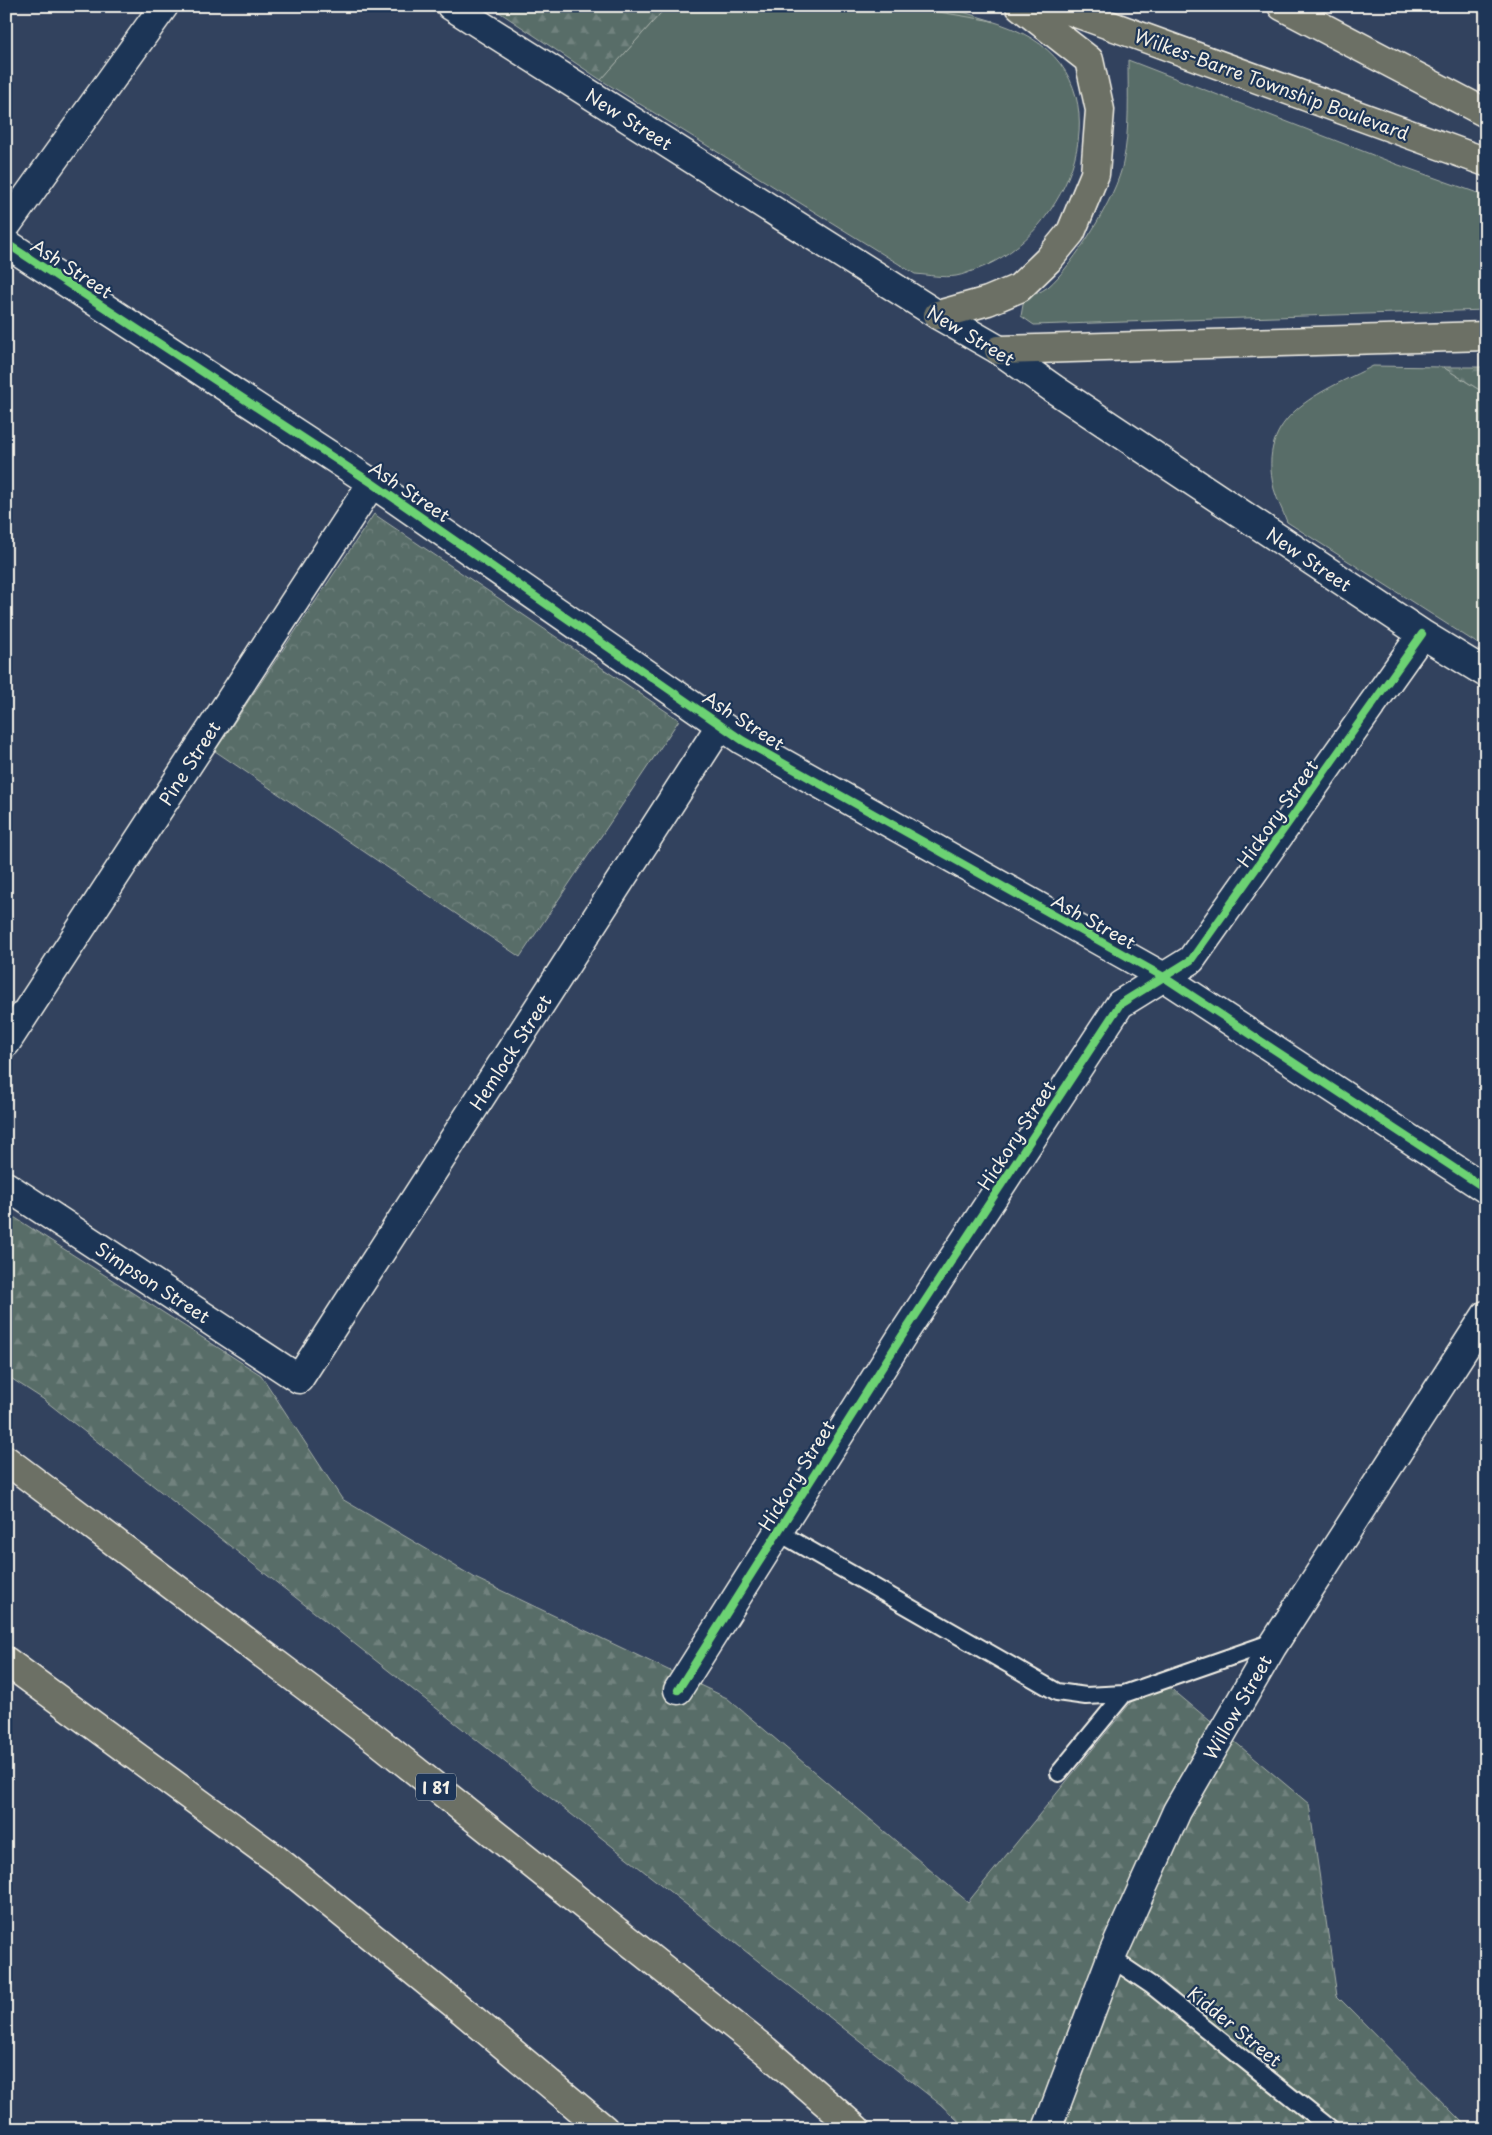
<svg xmlns="http://www.w3.org/2000/svg" width="1492" height="2135" font-family="'Playpen Sans',sans-serif">
	<style>
		.grass { fill: #586d68; stroke: #a6afa8 }
		.forest { fill: url(#forest-firs); stroke: #a6afa8 }
		.park { fill: url(#park-crowns); stroke: #a6afa8 }
		.lines { fill: none; stroke-linecap: round; stroke-linejoin: round }
		.lane-casing { stroke: #f4f1e8; stroke-width: 20 }
		.street-casing { stroke: #f4f1e8; stroke-width: 31 }
		.secondary-casing { stroke: #f4f1e8; stroke-width: 31 }
		.primary-casing { stroke: #f4f1e8; stroke-width: 31 }
		.highway-casing { stroke: #f4f1e8; stroke-width: 31 }
		.lane { stroke: #1d3557; stroke-width: 16 }
		.street { stroke: #1d3557; stroke-width: 28 }
		.secondary { stroke: #1d3557; stroke-width: 28 }
		.primary { stroke: #6c7065; stroke-width: 28 }
		.highway { stroke: #6c7065; stroke-width: 28 }
		.cycleway-casing { stroke: #1d3557; stroke-width: 11 }
		.cycleway { stroke: #6cd273; stroke-width: 8 }
		.labels { text-anchor: middle; dominant-baseline: central; stroke-width: 4.5; stroke-linejoin: round; paint-order: stroke }
		.shield { fill: #1d3557; stroke: #b4b9bc; stroke-width: 1 }
		.shield-label { font-size: 16px; font-weight: bold; fill: #f4f1e8 }
		.street-label { font-size: 18px; fill: #f4f1e8; stroke: #1d3557 }
	</style>
	<defs>
		<pattern id="forest-firs" width="22" height="20" patternUnits="userSpaceOnUse" patternTransform="scale(1.25)"><rect width="22" height="20" fill="#586d68"/><path d="M5 1l3.5 6h-7zM16 11l3.5 6h-7z" fill="#71827e"/></pattern>
		<pattern id="park-crowns" width="20" height="18" patternUnits="userSpaceOnUse" patternTransform="scale(1.25)"><rect width="20" height="18" fill="#586d68"/><path d="M2 6a3 3 0 1 1 6 0M12 15a3 3 0 1 1 6 0" fill="none" stroke="#71827e"/></pattern>
	</defs>
	<rect width="100%" height="100%" fill="#32425e"/>
	<filter id="ink" filterUnits="userSpaceOnUse"><feTurbulence type="fractalNoise" baseFrequency=".02" numOctaves="2"/><feDisplacementMap in="SourceGraphic" scale="10" xChannelSelector="R" yChannelSelector="G"/><feConvolveMatrix kernelMatrix="1 2 1 2 8 2 1 2 1" color-interpolation-filters="sRGB"/></filter>
	<g filter="url(#ink)">
		<path class="grass" d="M667,6C717,6 768,6 818,6C881,6 964,4 1022,33C1129,86 1070,235 978,269C971,271 963,275 956,276C944,278 928,275 915,274L601,80Z
			M1128,60L1396,164L1486,196V310L1034,325L1021,316L1024,299C1031,296 1041,292 1048,287C1073,266 1117,196 1123,163C1130,130 1128,94 1128,60Z
			M1373,366L1443,367L1486,394V649L1287,522C1283,511 1277,500 1274,489C1256,414 1318,394 1373,366Z"/>
		<path class="forest" d="M490,6H667L601,80Z
			M903,6H943L993,21Z
			M1443,367H1486V394Z
			M6,1212L261,1375L342,1499L477,1579L727,1698L968,1902L1154,1674L1309,1804L1337,1996L1469,2129H967L940,2104L43,1399L6,1375Z"/>
		<path class="park" d="M374,514L679,720L520,957L215,751Z"/>
		<g class="lines">
			<g class="lane-casing">
				<path id="lane" d="M778,1532L1057,1692L1086,1696L1124,1694L1276,1641
					M1059,1773L1124,1694
					M1111,1958L1151,1985L1331,2129"/>
			</g>
			<g class="street-casing">
				<path id="street" d="M6,243L372,483L742,740L1162,976L1486,1189
					M999,350L1054,389L1422,634L1486,673
					M6,1043L372,483
					M6,1186L299,1379L720,726
					M678,1690L902,1336L1120,1004L1191,960L1422,634
					M1047,2129L1111,1958L1177,1811L1272,1647L1486,1315"/>
			</g>
			<g class="secondary-casing">
				<path id="secondary" d="M451,6L938,315L999,350
					M6,226L164,6"/>
			</g>
			<g class="primary-casing">
				<path id="primary" d="M1057,6L1486,162
					M1282,6L1486,113
					M938,315L988,301L1019,288L1048,260L1071,232L1095,174L1100,110L1089,60L1020,6
					M999,350L1486,336"/>
			</g>
			<g class="highway-casing">
				<path id="highway" d="M6,1460L377,1740L765,2050L856,2129
					M6,1661L277,1860L463,2011L604,2129"/>
			</g>
			<use href="#lane" class="lane"/>
			<use href="#street" class="street"/>
			<use href="#secondary" class="secondary"/>
			<use href="#primary" class="primary"/>
			<use href="#highway" class="highway"/>
			<g class="cycleway-casing">
				<path id="cycleway" d="M6,243L372,483L742,740L1162,976L1486,1189
					M678,1690L902,1336L1120,1004L1191,960L1422,634"/>
			</g>
			<use href="#cycleway" class="cycleway"/>
		</g>
	</g>
	<g class="labels">
		<rect class="shield" x="416" y="1773.5" width="40" height="27" rx="4"/>
		<g class="shield-label">
			<text x="436" y="1787">I 81</text>
		</g>
		<g class="street-label">
			<text transform="translate(1272 84) rotate(20)">Wilkes-Barre Township Boulevard</text>
			<text transform="translate(629 119) rotate(32)">New Street</text>
			<text transform="translate(72 268) rotate(33)">Ash Street</text>
			<text transform="translate(971 335) rotate(31)">New Street</text>
			<text transform="translate(410 491) rotate(34)">Ash Street</text>
			<text transform="translate(1309 559) rotate(34)">New Street</text>
			<text transform="translate(744 720) rotate(33)">Ash Street</text>
			<text transform="translate(189 763) rotate(-57)">Pine Street</text>
			<text transform="translate(1277 813) rotate(-55)">Hickory Street</text>
			<text transform="translate(1094 921) rotate(29)">Ash Street</text>
			<text transform="translate(510 1052) rotate(-57)">Hemlock Street</text>
			<text transform="translate(1016 1135) rotate(-57)">Hickory Street</text>
			<text transform="translate(153 1282) rotate(33)">Simpson Street</text>
			<text transform="translate(796 1475) rotate(-58)">Hickory Street</text>
			<text transform="translate(1237 1707) rotate(-60)">Willow Street</text>
			<text transform="translate(1235 2026) rotate(39)">Kidder Street</text>
		</g>
	</g>
	<rect width="1492" height="2135" fill="none" stroke="#1d3557" stroke-width="25"/>
	<rect x="12" y="12" width="1467" height="2110" fill="none" stroke="#f4f1e8" stroke-width="2" filter="url(#ink)"/>
</svg>
